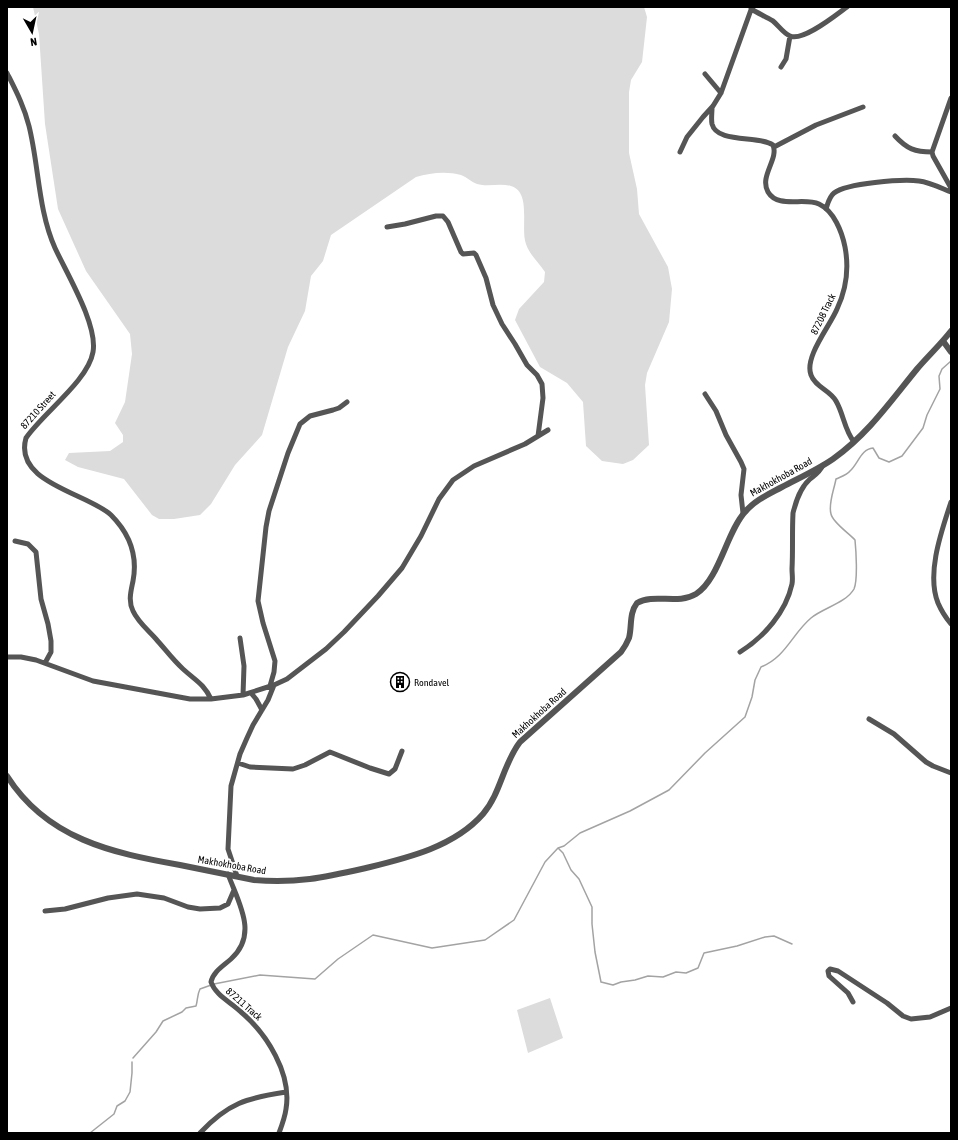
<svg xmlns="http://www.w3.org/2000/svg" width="958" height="1140" font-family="'Asap Condensed',sans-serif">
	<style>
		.green { fill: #dcdcdc }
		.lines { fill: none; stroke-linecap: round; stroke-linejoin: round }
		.stream { stroke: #a3a3a3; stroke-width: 1.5 }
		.minor { stroke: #555; stroke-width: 5 }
		.tertiary { stroke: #555; stroke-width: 6 }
		.labels { text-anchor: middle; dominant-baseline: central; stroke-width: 3.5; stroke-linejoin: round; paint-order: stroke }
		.street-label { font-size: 10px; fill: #000; stroke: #fff }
		.poi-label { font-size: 10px; fill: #000; stroke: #fff; text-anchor: start }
	</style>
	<rect width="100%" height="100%" fill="#fff"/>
	<path class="green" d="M33,7H644L647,17L642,62L631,80L629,92V153L637,189L639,214L668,267L672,289L669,322L647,373L645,385L649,445L633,460L623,464L602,461L586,446L583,402L567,383L540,367L515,320L519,309L544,282L545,272C539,263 529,254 526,244C520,229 532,192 511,186C500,183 488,187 477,184C471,182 467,177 461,175C446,171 430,173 416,177L331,235L323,261L311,276L305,311L288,347L262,435L235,465L211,504L200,515L174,519H159L152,515L124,479L78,467L65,460L69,453L110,451L123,442V435L115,423L125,402L132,354L130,334L86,271L58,209L45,124L39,34Z
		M550,998L563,1038L528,1053L517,1010Z"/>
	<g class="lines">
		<path class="stream" d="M559,849L563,853L571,870L579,879L592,907V924L595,952L601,982L613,985L621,982L635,980L648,976L663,977L676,972L686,973L698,968L704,953L737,946L765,937L774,936L792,944
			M133,1058L156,1032L163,1021L182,1012L186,1008L196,1006C198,999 197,995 200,989L214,984L260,975L315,979L338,959L373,935L432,948L485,940L514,920L545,862L558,848L564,846L580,833L630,811L669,790L705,753L745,717L752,697L755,680L761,667C786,657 792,634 811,618C823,608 846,603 854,589C858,580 856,550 855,540C849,533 833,523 831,514C828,504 834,490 836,479C840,477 847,475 850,471C858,464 861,449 873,448L879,458L889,462L902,456L923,428L927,415L940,389L939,376L942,369L951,361
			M90,1133L114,1114L117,1106L125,1101L130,1092L132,1073V1062"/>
		<path class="minor" d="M751,9C758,13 766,17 773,21C778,25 783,33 790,36C803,42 836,15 847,7
			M781,67L786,59L790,36
			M7,73C16,91 24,106 29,126C39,166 38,210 55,248C67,274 98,325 93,352C88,381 43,413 26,438C13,483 88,493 111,515C130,534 138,555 133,581C131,591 128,601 133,611C138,622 148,630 156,639C165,649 173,660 183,669C195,680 204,684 211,699
			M705,74L721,93
			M951,98L932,152L933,156L951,188
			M712,108C712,113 711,119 712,124C717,144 759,135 773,145C779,159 759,176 768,192C778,209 804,197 819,204C834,211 842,232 845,247C849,268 846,290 837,309C830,326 804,357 811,375C815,387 830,390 836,401C844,415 844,429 854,442
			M895,136C907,149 915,152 932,152
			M774,147L816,125L863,107
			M680,152L687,137L703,117L713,106L721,93L752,7
			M826,209C828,203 829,197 834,193C847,183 902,179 919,181C929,182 941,188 951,192
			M387,227L405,224L436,216H443L448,222L461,252L463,254L474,253L476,255L486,278L493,305L502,324L515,344L527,365L537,375L542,384L543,398L538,436
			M705,394L716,411L726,435L741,462L744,469L741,495L743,513
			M951,502C942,530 926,573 938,603C941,610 946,618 951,624
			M15,541L28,544L36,552L41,599L48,624L51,641V652L45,663
			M240,638L244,666L243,695
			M740,652C764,637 786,612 792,584C793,579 792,574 792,569C793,550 792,532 793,513C796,501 800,488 810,479C815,475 820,472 823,465
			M7,657H21L36,660L93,681L190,699H211L243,695L274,685L287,679L326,649L344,632L378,596L402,568L421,536L439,499L453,480L474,466L525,444L548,430
			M270,686L274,672L275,661L263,623L258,601L266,527L269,511L288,453L300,424L310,416L333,410L339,408L347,402
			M251,693L256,699L262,710
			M869,719L894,734L926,762L933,766L951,773
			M238,763L250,767L293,769L305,765L330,752L370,768L389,774L395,769L402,751
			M228,874C238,902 259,934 231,959C223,966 213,972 211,982C216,996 231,1002 241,1012C267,1034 292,1074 286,1109C285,1117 282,1125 279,1133
			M237,876L228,849L231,786L240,754L247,738L253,725L268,700L274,685
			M45,911L65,909L108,898L137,894L164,898L188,907L200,909L220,908L228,904L234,890
			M853,1002L848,993L829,976L828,971L830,969L838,971L887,1003L903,1016L911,1019L930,1017L951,1008
			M200,1133C228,1103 247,1098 286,1092"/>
		<path class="tertiary" d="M943,341L951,352
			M7,776C47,839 112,853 180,865C205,870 230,875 254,880C296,884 326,877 366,868C407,858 454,847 483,814C501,793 503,764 520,742L621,652C624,648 627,643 629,638C632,627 629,613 637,603C654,593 678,605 696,594C719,580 727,531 745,512C755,500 769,494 782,487C799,478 817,470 833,459C868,434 890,402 917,369C928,356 941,344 951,331"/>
	</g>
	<defs>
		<g id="building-ring" transform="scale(1)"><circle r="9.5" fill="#fff" stroke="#000" stroke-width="1.5"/><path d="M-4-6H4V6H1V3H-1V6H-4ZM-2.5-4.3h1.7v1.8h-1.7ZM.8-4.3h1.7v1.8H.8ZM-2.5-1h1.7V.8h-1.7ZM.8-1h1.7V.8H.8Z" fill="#000"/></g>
	</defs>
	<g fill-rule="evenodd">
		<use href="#building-ring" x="400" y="682"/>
	</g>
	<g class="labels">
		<g class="street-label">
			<text transform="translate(823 314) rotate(-64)">87208 Track</text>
			<text transform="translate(38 410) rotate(-48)">87210 Street</text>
			<text transform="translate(781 477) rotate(-29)">Makhokhoba Road</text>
			<text transform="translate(539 713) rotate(-42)">Makhokhoba Road</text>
			<text transform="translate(232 865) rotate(10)">Makhokhoba Road</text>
			<text transform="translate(244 1004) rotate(41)">87211 Track</text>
		</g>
		<g class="poi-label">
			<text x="414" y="682">Rondavel</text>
		</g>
	</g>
	<rect width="958" height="1140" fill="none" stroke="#000000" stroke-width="16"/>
	<g transform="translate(32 32) rotate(171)" stroke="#ffffff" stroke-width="3" paint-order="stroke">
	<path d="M0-3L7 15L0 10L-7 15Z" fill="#000000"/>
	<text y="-6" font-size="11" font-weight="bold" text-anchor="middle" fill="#000000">N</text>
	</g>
</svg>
